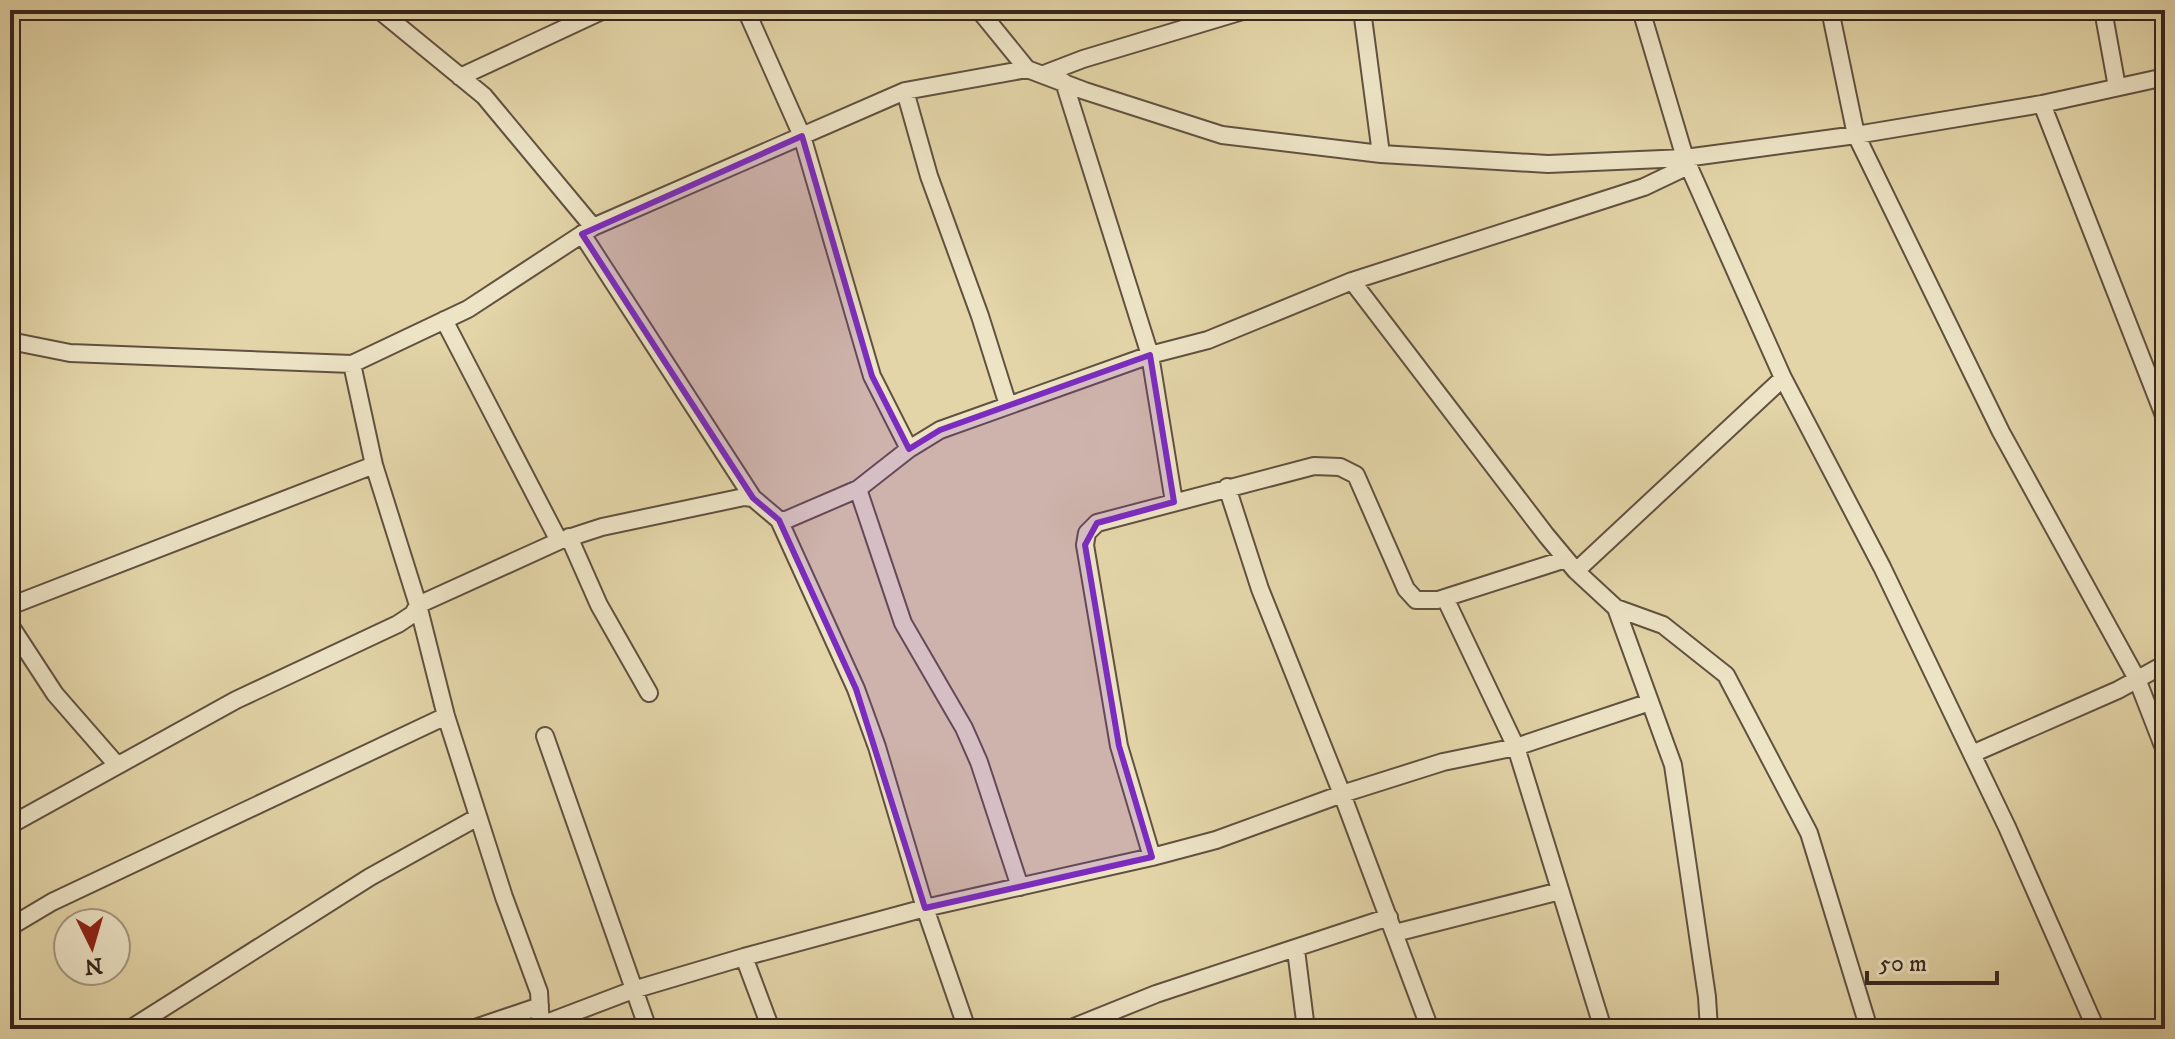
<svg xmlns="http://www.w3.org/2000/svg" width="2175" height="1039" font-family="'IM FELL DW Pica',serif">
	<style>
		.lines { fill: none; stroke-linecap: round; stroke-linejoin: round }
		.minor-casing { stroke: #615140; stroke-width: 20 }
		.minor { stroke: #ede4c6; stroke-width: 16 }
		.marked { fill: #7b2cbf; fill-opacity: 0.2; stroke: #7b2cbf; stroke-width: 6; stroke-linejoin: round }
	</style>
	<rect width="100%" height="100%" fill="#e3d5a8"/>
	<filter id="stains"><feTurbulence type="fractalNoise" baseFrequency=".0025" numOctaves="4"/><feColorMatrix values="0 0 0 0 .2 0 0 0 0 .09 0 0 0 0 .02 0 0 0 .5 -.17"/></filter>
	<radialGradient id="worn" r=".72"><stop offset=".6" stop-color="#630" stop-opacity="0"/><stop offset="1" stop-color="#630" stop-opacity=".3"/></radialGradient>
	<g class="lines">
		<g class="minor-casing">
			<path id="minor" d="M379,10L484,96L593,227
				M746,10L802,136L872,376L909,449
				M979,10L1027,69
				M1362,10L1381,154
				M1641,10L1685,158L1783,378L1882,567L2007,827L2096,1029
				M1830,10L1856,135L2001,432L2137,679L2165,751
				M2103,10L2117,87
				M1044,74L1083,59L1246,10
				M460,77L604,10
				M1064,82L1150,355L1174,502
				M905,91L929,176L980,316L1008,405
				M2042,104L2165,418
				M582,234L753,498
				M1352,281L1546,535L1576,571L1616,608L1663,625L1726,675L1809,833L1869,1029
				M444,320L559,541
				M10,341L70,353L352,364L468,309L593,227L905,91L1027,69L1085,91L1222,135L1381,154L1548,164L1685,158L1856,135L2042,104L2165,77
				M352,364L374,465L418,605L446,716L504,897L539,992L541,1029
				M1227,487L1260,589L1342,794L1430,1029
				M858,489L903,623L964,728L979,762L1020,887
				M779,520L856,689L877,747L925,908L967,1029
				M569,537L599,605L649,693
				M1576,571L1783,378
				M1445,598L1516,747L1603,1029
				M10,606L374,465
				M1616,608L1673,765L1707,997L1709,1029
				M10,625L55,694L117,765
				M545,736L648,1029
				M1972,754L2118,690L2165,664
				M10,825L236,700L398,624L413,614L418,605L559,541L602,527L744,497L753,498L779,520H786L858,489L909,449L940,430L1150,355L1208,340L1352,281L1644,187L1688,166
				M1152,857L1119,746L1085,545L1087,533L1097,523L1314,466L1340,467L1356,475L1406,589L1416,600H1438L1566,559
				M10,927L52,902L446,716
				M1395,933L1560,891
				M1296,950L1306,1029
				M744,957L771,1029
				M541,1025L633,990L744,957L925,908L1152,857L1216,840L1342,794L1443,762L1516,747L1650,702
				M130,1029L370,877L478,817
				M472,1029L540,1006
				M1069,1029L1156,994L1389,917"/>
		</g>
		<use href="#minor" class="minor"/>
	</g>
	<path class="marked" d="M802,136L872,376L909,449L940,430L1150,355L1174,502L1097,523L1085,545L1119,746L1152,857L925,908L856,689L779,520L753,498L582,234Z"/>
	<rect width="2175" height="1039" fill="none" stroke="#e3d5a8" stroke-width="40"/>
	<rect x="12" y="12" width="2151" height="1015" fill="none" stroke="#36251d" stroke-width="4"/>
	<rect x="20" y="20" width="2135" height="999" fill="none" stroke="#36251d" stroke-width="2"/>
	<g transform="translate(92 947) rotate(175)"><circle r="38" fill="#ede4c6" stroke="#a49882" stroke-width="2"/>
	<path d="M0-6L14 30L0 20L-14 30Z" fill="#8f2418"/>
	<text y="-12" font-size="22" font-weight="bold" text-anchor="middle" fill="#36251d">N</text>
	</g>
	<path d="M1867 971v12h130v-12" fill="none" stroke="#36251d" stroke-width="4"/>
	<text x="1879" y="971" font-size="24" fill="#36251d" stroke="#ede4c6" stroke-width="6" paint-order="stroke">50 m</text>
	<rect width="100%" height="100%" filter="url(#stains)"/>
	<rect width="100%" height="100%" fill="url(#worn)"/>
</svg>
